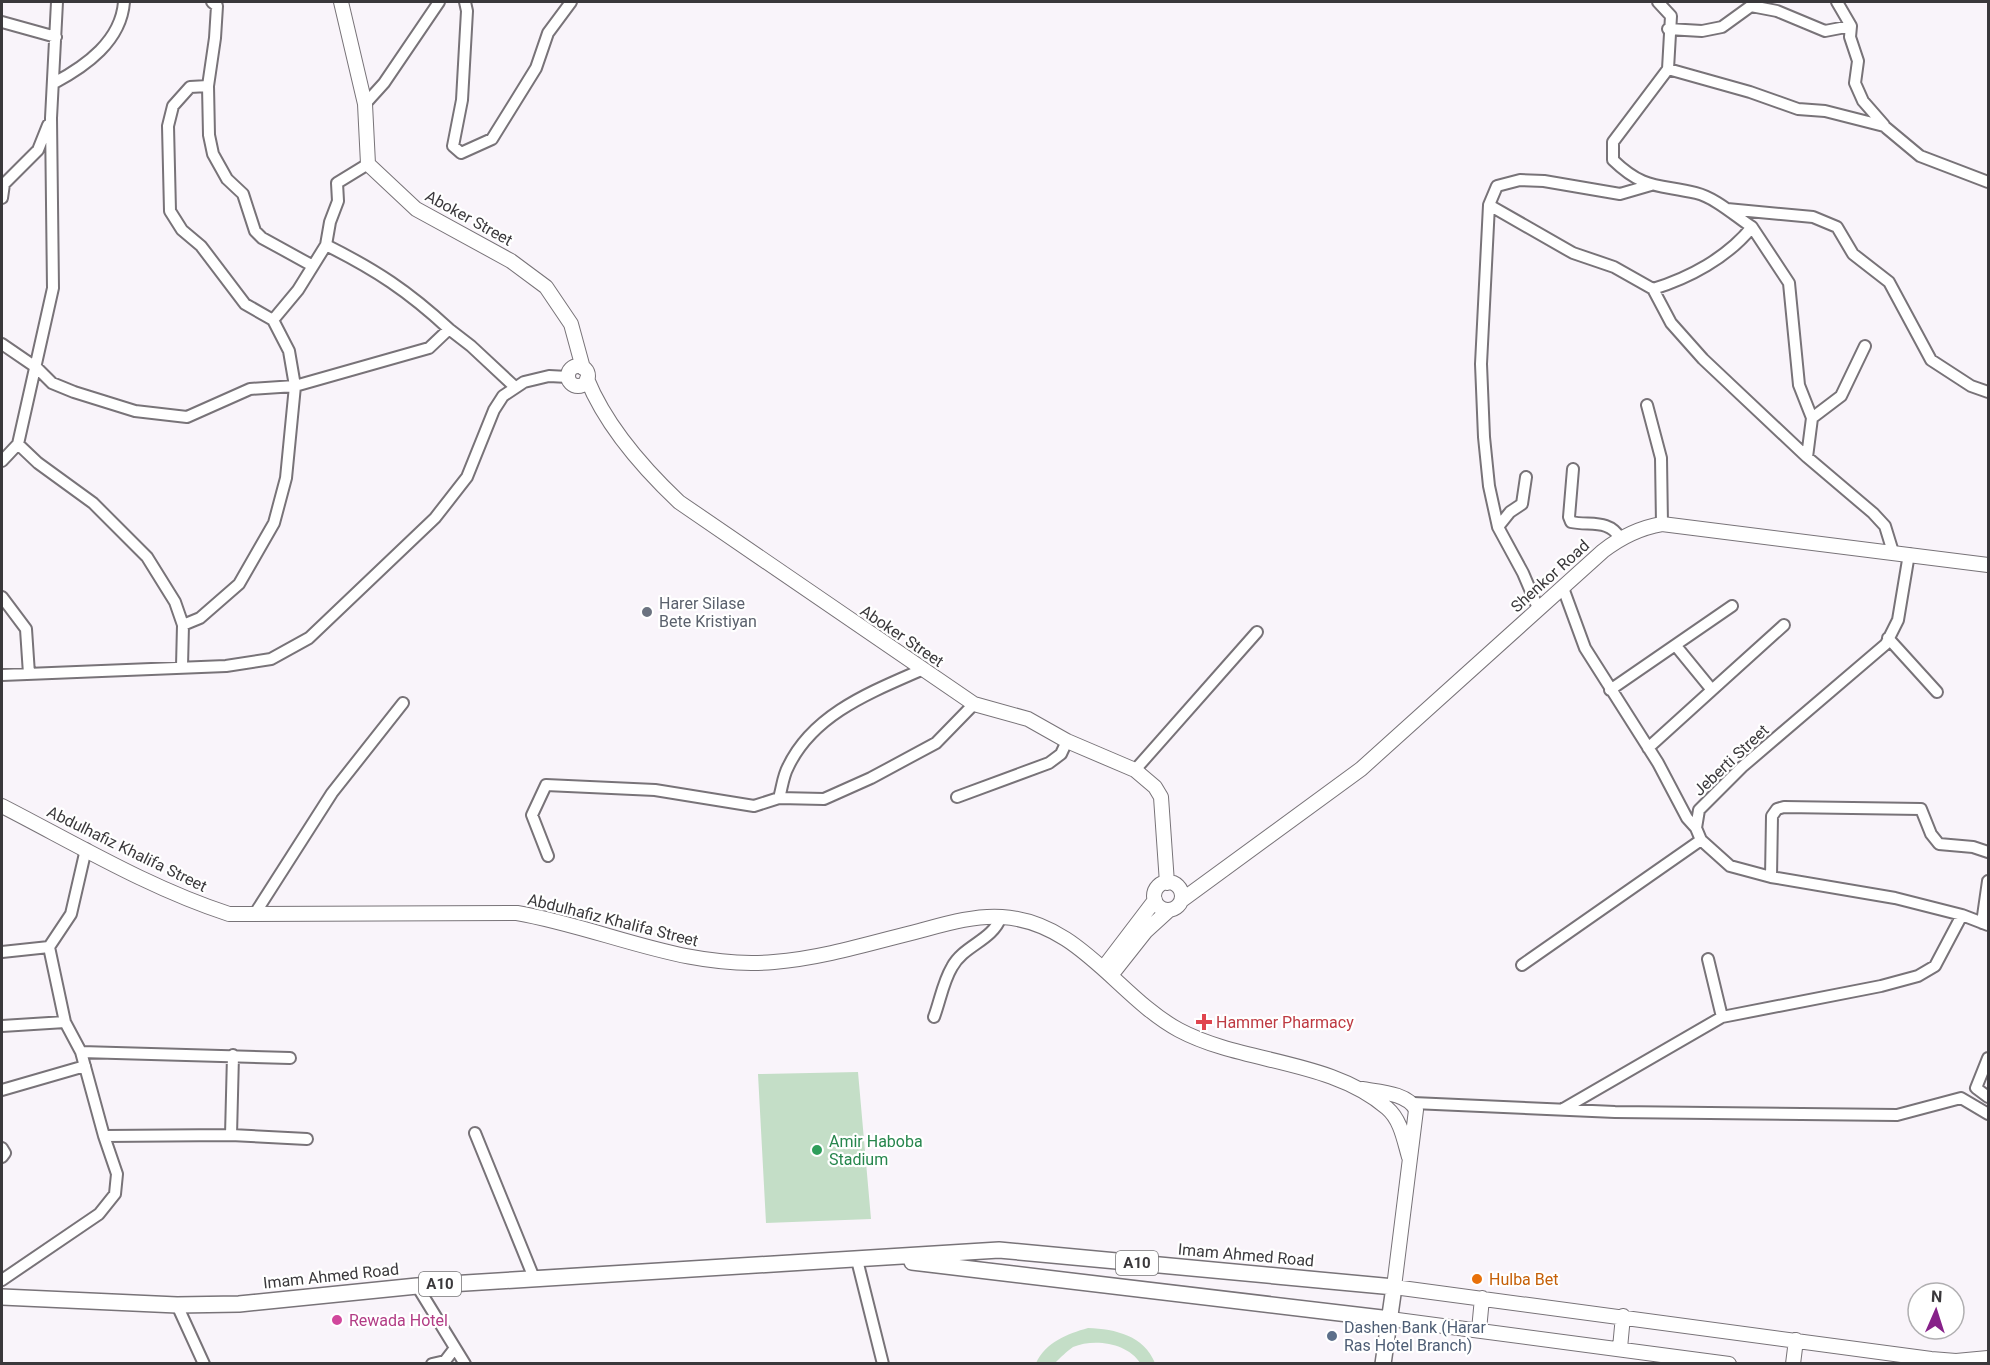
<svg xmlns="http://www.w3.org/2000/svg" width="1990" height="1365" font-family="Roboto,sans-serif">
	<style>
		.green { fill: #c4dec7 }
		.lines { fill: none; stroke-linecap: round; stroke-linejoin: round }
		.minor-casing { stroke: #787378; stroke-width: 14 }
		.major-casing { stroke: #787378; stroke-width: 16 }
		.highway-casing { stroke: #787378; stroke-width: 18 }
		.minor { stroke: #fff; stroke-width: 10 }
		.major { stroke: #fff; stroke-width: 14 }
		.highway { stroke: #fff; stroke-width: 15 }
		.worship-dot { fill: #6b7280; stroke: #fff; stroke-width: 2 }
		.health-dot { fill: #e0444e; stroke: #fff; stroke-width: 2 }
		.leisure-dot { fill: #2e9e5b; stroke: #fff; stroke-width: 2 }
		.food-dot { fill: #e8710a; stroke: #fff; stroke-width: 2 }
		.hotel-dot { fill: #d1479c; stroke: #fff; stroke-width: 2 }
		.service-dot { fill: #5c6f8a; stroke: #fff; stroke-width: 2 }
		.labels { text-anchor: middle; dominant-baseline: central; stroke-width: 4.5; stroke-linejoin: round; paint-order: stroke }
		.shield { fill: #fff; stroke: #757476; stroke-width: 1.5 }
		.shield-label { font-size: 15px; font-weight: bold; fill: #3a383b }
		.street-label { font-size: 16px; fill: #3a383b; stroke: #fff }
		.worship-label { font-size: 16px; fill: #5b616d; stroke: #fff; text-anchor: start }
		.health-label { font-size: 16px; fill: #be3a42; stroke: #fff; text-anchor: start }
		.leisure-label { font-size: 16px; fill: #27864d; stroke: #fff; text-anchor: start }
		.food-label { font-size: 16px; fill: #c56008; stroke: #fff; text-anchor: start }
		.hotel-label { font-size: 16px; fill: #b23c85; stroke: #fff; text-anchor: start }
		.service-label { font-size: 16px; fill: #4e5e75; stroke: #fff; text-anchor: start }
	</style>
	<rect width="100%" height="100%" fill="#f9f4fa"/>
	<path class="green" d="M858,1072L871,1219L766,1223L758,1074Z
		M1088,1328C1116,1329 1144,1336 1155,1363H1140C1128,1343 1094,1338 1073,1347C1067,1351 1060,1358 1055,1363H1036C1046,1342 1067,1334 1088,1328Z"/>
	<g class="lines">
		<g class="minor-casing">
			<path id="minor" d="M57,2L51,118L53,288L18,444L38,463L93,503L147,557L175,602L183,625L182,666
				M212,2L217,6L215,38L208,86L209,135L213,154L227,179L243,194L255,231L262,238L313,266
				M465,2L467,11L462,100L453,146L461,153L492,139L536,68L548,33L571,2
				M1658,2L1671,16L1668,69L1613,142V160C1644,190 1658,184 1696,193C1716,198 1735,216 1752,227C1727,258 1689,278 1653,289L1671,323L1703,359L1807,457L1873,513L1885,526L1893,552
				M1837,2L1851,26L1850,37L1858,61L1855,83L1863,101L1884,125
				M2,22L56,37
				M1668,29L1702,31L1722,27L1751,6L1777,11L1825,31L1851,26
				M1668,69L1750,92L1798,109L1825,111L1884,126L1920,156L1988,182
				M54,83C86,66 121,41 124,2
				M208,86L190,87L173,106L168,126L170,211L182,230L201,246L245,304L273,320
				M365,104L384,83L439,2
				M2,198L4,184L38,150L48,125
				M1489,205L1573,253L1614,267L1653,289
				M1727,209L1813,217L1837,227L1853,254L1889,282L1931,360L1971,386L1988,392
				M1752,227L1789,283L1799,385L1812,418L1807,457
				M326,245C376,270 408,291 449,329
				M2,344L37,368L52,383L74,392L135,411L187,417L250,389L295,386L429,348L449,329L471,346L515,387
				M1647,405L1661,458L1662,524
				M1812,418L1841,396L1865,346
				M2,461L18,444
				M1573,469L1569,517L1571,522C1590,526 1609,519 1620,538
				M1498,527L1510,512L1522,504L1526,477
				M1909,554L1898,620L1886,644L1742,767L1699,810L1696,828L1701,840L1730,866L1771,877L1895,898L1962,915L1988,925
				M1563,588L1585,648L1658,763L1687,818L1696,828
				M2,597L26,629L29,674
				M1538,608L1523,573L1498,527L1489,486L1484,437L1481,364L1489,205L1497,186L1520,180L1544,181L1620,194L1651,185
				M183,625L200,618L239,584L274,523L286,478L295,386L289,351L273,320L298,290L326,245L330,222L338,201L337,183L368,164
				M1888,638L1937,692
				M1676,646L1712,690L1784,625
				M921,670C871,692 813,714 788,767C783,776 782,788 779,798L824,799L871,778L936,743L974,704
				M2,675L226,666L271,659L309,638L435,518L467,477L494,410L503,396L524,382L549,376L568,377
				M1610,690L1732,606
				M1648,748L1712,690
				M1135,770L1257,632
				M957,797L1049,763L1061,754L1067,741
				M548,856L532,815L546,785L655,790L754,806L779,798
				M1771,877L1772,816L1777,809L1784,807L1921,809L1931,834L1939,844L1973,847L1988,852
				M254,915L332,793L403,703
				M1982,923L1988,881
				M2,952L49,947
				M1708,959L1722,1017
				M1522,965L1701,840
				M934,1017C940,1001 943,982 952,967C964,945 992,941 1001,917
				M2,1026L65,1022
				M81,1052L290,1058
				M1988,1058L1976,1088L1988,1097
				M2,1090L85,1066
				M1413,1103L1615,1112L1897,1115L1961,1098L1988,1114
				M1563,1109L1722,1017L1881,986L1918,976L1935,966L1962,915
				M475,1133L534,1278
				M231,1135L233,1055
				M104,1136L231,1135L307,1139
				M2,1148L5,1153L2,1157
				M857,1260L883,1364
				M2,1280L99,1214L115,1194L117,1174L104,1136L81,1052L65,1022L49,947L71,914L86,849
				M417,1286L465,1364
				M177,1305L204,1364
				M432,1364L445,1361L455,1348"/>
		</g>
		<g class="major-casing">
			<path id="major" d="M341,2L365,104L368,164L416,209L511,261L546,287L571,324L583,368
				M568 376a10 10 0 1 1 20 0a10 10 0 1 1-20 0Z
				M587,379C606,426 642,467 679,502L974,704L1028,719L1067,741L1135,770L1155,787L1161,797L1167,883
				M2,806C76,844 149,888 229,914L517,913C604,928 684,970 774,962C823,958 871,943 919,931C945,924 975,915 1002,917C1080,922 1118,997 1179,1030C1243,1064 1330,1059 1387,1108C1401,1120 1404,1140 1409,1157
				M1154 896a14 14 0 1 1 28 0a14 14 0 1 1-28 0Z
				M1182,900L1361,769L1603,551C1621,537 1639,528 1662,524L1988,565
				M1104,967L1155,900
				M1112,974L1146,931L1169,910
				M1362,1089C1379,1092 1408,1093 1416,1110L1394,1287L1931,1359L1956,1361L1988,1358
				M1390,1319L1729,1364
				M1479,1330L1482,1298
				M1620,1348L1623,1316
				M1793,1364L1796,1340"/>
		</g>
		<g class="highway-casing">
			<path id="highway" d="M912,1262L1390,1319
				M2,1297L177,1305L239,1304L417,1286L999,1250L1394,1287L1383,1364"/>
		</g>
		<use href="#minor" class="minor"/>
		<use href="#major" class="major"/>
		<use href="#highway" class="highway"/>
	</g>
	<circle class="worship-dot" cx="647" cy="612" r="6"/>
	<path class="health-dot" d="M1201 1013h6v6h6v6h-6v6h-6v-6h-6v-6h6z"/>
	<circle class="leisure-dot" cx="817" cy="1150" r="6"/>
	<circle class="food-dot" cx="1477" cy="1279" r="6"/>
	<circle class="hotel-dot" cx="337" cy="1320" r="6"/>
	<circle class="service-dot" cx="1332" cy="1336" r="6"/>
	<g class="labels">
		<g class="shield">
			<rect x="1116" y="1251" width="42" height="24" rx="4.5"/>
			<rect x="419" y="1272" width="42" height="24" rx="4.5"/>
		</g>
		<g class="shield-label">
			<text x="1137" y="1263">A10</text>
			<text x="440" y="1284">A10</text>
		</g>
		<g class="street-label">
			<text transform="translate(469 218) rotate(29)">Aboker Street</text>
			<text transform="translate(1550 576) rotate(-42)">Shenkor Road</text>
			<text transform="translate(902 636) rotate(34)">Aboker Street</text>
			<text transform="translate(1731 760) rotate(-43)">Jeberti Street</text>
			<text transform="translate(127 849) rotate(26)">Abdulhafiz Khalifa Street</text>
			<text transform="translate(613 920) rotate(14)">Abdulhafiz Khalifa Street</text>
			<text transform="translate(1246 1255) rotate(5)">Imam Ahmed Road</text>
			<text transform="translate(331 1276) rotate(-6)">Imam Ahmed Road</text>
		</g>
		<g class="worship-label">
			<text x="659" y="603">Harer Silase<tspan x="659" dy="18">Bete Kristiyan</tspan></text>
		</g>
		<g class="health-label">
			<text x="1216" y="1022">Hammer Pharmacy</text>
		</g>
		<g class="leisure-label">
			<text x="829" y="1141">Amir Haboba<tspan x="829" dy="18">Stadium</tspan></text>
		</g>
		<g class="food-label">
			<text x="1489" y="1279">Hulba Bet</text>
		</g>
		<g class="hotel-label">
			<text x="349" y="1320">Rewada Hotel</text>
		</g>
		<g class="service-label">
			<text x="1344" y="1327">Dashen Bank (Harar<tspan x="1344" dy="18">Ras Hotel Branch)</tspan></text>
		</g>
	</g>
	<rect width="1990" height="1365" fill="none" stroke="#3a383b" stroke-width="6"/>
	<g transform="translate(1936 1311) rotate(3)"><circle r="28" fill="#ffffff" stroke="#b0afb1" stroke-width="1.5"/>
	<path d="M0-4.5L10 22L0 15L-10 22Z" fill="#872189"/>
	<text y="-9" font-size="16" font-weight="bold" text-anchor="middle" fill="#3a383b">N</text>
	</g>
</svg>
